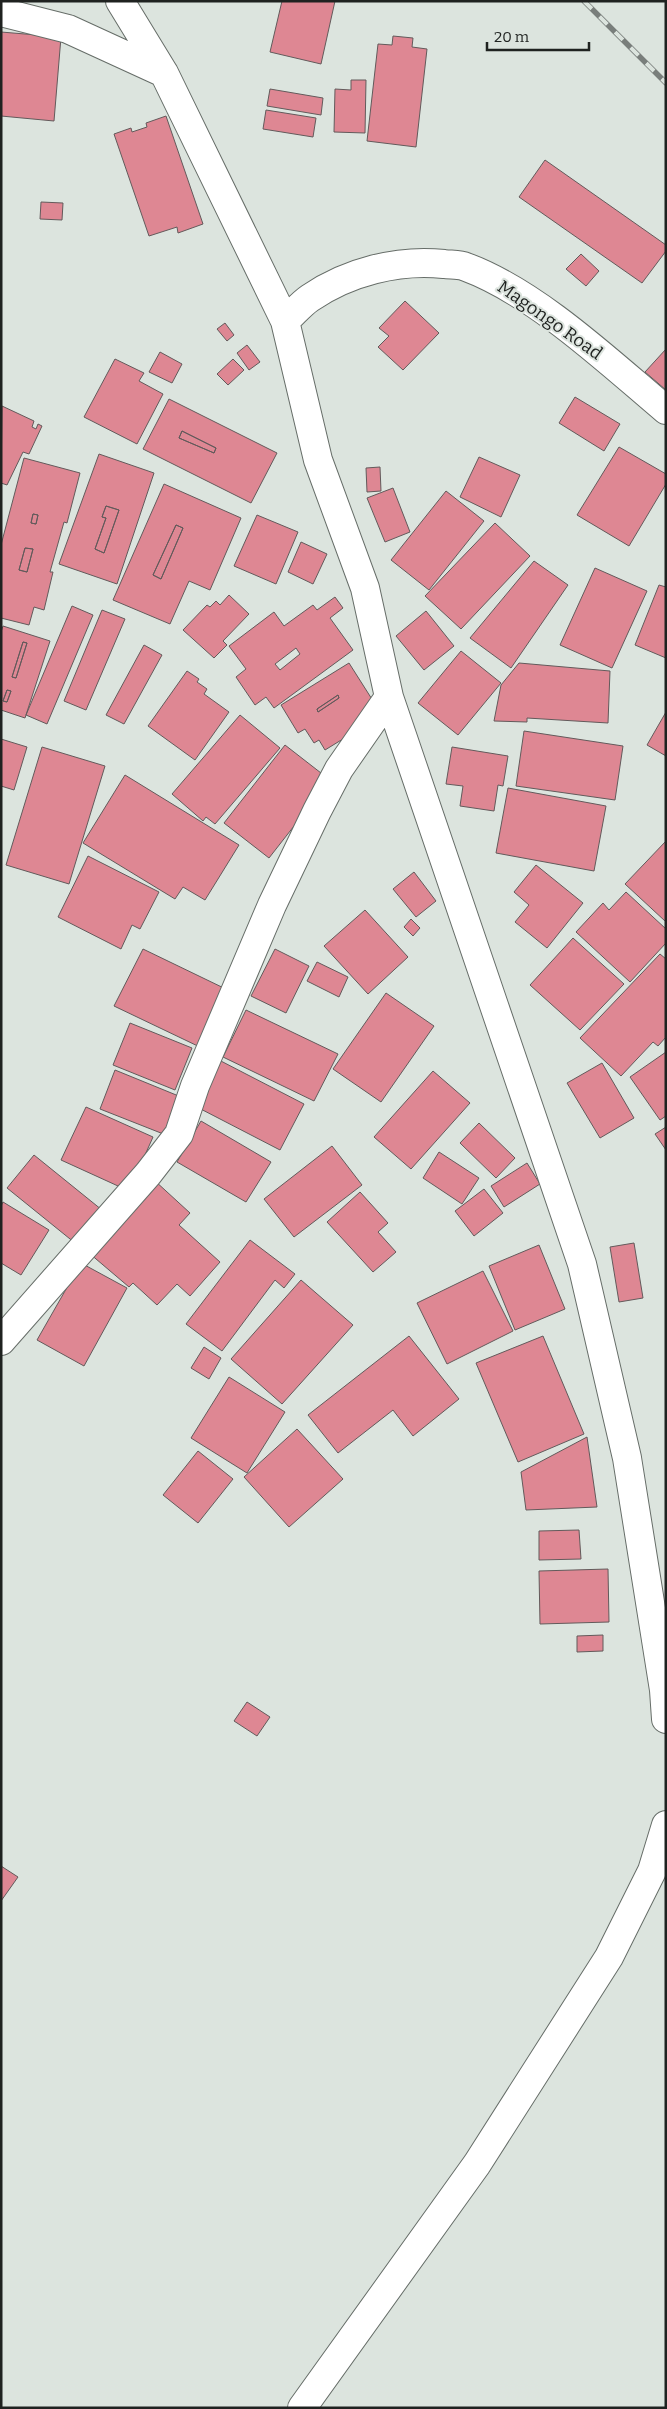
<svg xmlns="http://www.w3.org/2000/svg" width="667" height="2409" font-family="Bitter,serif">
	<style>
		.building { fill: #de8793; stroke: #635a5b; fill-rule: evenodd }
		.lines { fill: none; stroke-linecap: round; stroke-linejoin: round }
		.minor-casing { stroke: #666d68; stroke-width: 30 }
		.minor { stroke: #fff; stroke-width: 28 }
		.rail-casing { stroke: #797e7b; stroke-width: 5.5 }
		.rail { stroke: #dce4de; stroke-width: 4; stroke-dasharray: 11; stroke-linecap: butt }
		.labels { text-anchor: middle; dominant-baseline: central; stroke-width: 4; stroke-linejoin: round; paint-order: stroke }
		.street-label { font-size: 18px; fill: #1f2220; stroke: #dce4de }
	</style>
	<rect width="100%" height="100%" fill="#dce4de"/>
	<path class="building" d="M282,1H335L321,64L270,52Z
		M1,32L61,37L54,121L1,116Z
		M393,36L413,38L412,47L427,49L416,147L367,141L378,44L392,45Z
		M351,80H366L365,133L334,132L335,89L351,90Z
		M270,89L323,98L321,115L267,106Z
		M266,110L316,118L313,137L263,129Z
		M166,116L203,224L178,233L177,227L149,236L114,134L131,128L132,132L147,127L146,123Z
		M545,160L666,245V251L642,283L519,197Z
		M41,202L63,203L62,220L40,219Z
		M581,254L599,271L586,286L566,269Z
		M405,301L439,333L403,370L378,347L389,336L379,328Z
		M225,323L234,335L227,341L217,329Z
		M247,345L260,362L249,370L237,353Z
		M666,349V390L645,372Z
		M160,352L182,364L172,383L149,372Z
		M115,359L144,373L139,381L163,394L137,444L84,417Z
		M233,359L244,370L228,385L217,374Z
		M575,397L620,424L604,451L559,423Z
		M169,399L277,453L251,503L143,449ZM182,431L216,448L214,453L179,438Z
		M2,406L34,421L32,427L36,429L38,424L42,426L29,454L23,452L7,485L1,483Z
		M182,431L216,448L214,453L179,438Z
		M619,447L666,474V484L629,546L577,515Z
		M99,454L154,473L117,584L59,564ZM106,506L119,510L104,553L95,549L106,518L102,517Z
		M479,457L520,475L501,517L460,497Z
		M24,458L80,473L67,523L64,522L50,572H53L44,610L34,607L29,625L1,618V545ZM33,514L38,515L36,524L31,523ZM25,548L33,549L27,572L19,570Z
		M380,467L381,491L367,492L366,468Z
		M164,484L241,518L210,590L189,581L170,624L113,600ZM176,525L183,528L161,579L153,575Z
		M393,488L410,532L385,542L367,498Z
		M446,491L484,521L429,590L391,560Z
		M106,506L119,510L104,553L95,549L106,518L102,517Z
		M33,514L38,515L36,524L31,523Z
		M257,515L298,532L276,584L234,566Z
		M495,523L530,556L461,629L425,596Z
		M176,525L183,528L161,579L153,575Z
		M301,542L327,554L313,584L288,572Z
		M25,548L33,549L27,572L19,570Z
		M534,561L568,585L511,668L470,638Z
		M595,568L647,591L612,668L560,645Z
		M659,585L666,587V658L635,645Z
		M229,595L249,614L223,641L227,645L214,658L183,630L207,605L210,607L216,601L220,605Z
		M335,597L343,608L330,618L353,650L274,708L266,697L255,705L236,677L246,669L229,646L274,612L284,626L313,605L317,610ZM296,648L300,654L280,670L275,664Z
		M72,606L93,615L47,724L26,715Z
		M102,610L125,619L86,710L64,701Z
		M426,611L454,646L424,670L396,636Z
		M3,626L50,641L25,718L1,710V632ZM23,642L27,643L16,678L12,677ZM7,690L11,691L7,702L3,701Z
		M23,642L27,643L16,678L12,677Z
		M144,645L162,655L124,724L106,715Z
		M461,651L501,683L458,735L418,703Z
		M349,663L382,715L325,750L319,740L314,743L305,729L298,733L281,705ZM338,695L339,698L318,712L317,709Z
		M519,663L610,671L608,723L527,718V722L494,721L501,685Z
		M187,671L199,679L197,682L207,689L204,694L229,712L195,760L148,726Z
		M7,690L11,691L7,702L3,701Z
		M338,695L339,698L318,712L317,709Z
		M666,712V756L647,745Z
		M240,715L280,748L215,824L206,817L203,821L172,794Z
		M524,731L623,746L615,800L516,786Z
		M1,739L27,747L14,790L1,786Z
		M285,745L330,780L269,858L224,823Z
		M42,747L105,766L69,884L6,865Z
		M452,747L508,756L503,786L498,785L494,811L460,806L463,786L446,784Z
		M125,775L239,845L205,900L183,887L175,899L83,843Z
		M508,788L606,806L594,871L496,853Z
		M666,841V920L665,921L625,884Z
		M88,856L159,892L140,929L132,925L121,949L58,917Z
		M536,865L583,903L547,948L515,922L529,905L514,892Z
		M414,872L436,901L416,917L393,889Z
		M626,892L666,929V943L630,982L576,932L603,903L609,910Z
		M365,910L408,957L368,994L324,946Z
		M411,919L420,928L413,936L404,927Z
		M573,938L624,984L580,1030L530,985Z
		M143,949L232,992L204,1049L114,1006Z
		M275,949L309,966L286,1013L251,996Z
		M660,954L666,959V1037L658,1046L653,1042L621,1076L580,1038Z
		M317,962L348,977L339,997L307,981Z
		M386,993L434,1026L381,1102L333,1069Z
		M246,1010L338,1054L314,1101L223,1057Z
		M130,1023L192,1048L175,1090L113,1065Z
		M666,1052V1116L660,1120L630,1077Z
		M217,1059L304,1104L280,1150L193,1105Z
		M602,1063L634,1118L600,1138L567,1083Z
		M115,1070L186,1099L171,1137L100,1109Z
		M433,1071L470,1103L411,1169L374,1137Z
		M86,1107L153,1137L129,1191L61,1160Z
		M201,1121L271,1162L246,1202L177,1162Z
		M479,1123L515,1158L496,1178L460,1143Z
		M666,1127V1150L655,1134Z
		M332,1146L362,1185L294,1237L264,1199Z
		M439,1152L479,1178L462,1204L423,1178Z
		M34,1155L102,1210L75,1243L7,1188Z
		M527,1163L540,1184L504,1207L491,1186Z
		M154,1180L190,1213L179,1225L220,1262L190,1296L177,1284L157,1305L133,1283L129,1287L89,1253Z
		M484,1189L503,1213L474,1236L455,1211Z
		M360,1192L388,1223L378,1232L396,1252L373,1272L327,1222Z
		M3,1202L49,1230L21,1275L1,1263V1206Z
		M250,1240L295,1274L284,1288L275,1280L222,1351L186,1324Z
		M634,1243L643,1298L619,1302L610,1247Z
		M539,1245L565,1309L515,1330L489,1266Z
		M81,1263L127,1288L84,1366L37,1340Z
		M483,1271L513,1331L447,1364L417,1303Z
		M301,1280L353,1325L282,1404L231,1359Z
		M409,1336L459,1399L413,1436L393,1410L338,1453L308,1415Z
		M543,1336L584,1434L518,1462L476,1363Z
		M204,1347L221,1358L209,1379L191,1368Z
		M229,1377L285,1412L247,1473L191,1438Z
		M297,1429L343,1479L289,1527L244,1477Z
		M587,1437L597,1507L526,1510L521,1472Z
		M198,1451L233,1479L198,1523L163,1495Z
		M579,1530L581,1559L539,1560V1531Z
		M608,1569L609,1622L540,1624L539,1571Z
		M603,1635V1651L577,1652V1636Z
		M247,1702L270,1717L257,1736L234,1721Z
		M1,1866L18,1877L1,1901Z"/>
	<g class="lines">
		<g class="minor-casing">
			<path id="minor" d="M120,1L164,73L285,321L318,460L365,588L389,697L582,1264L627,1458L664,1690L666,1719
				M1,12L68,29L164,73
				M285,321C293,314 301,304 310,298C348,272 398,259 444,264C451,265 459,264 466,267C536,293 609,362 666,410
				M1,1341L148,1174L179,1134L195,1086L272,905L317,811L339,769L389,697
				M302,2408L477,2164L609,1957L652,1871L666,1825"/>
		</g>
		<use href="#minor" class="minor"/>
		<g class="rail-casing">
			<path id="rail" d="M584,1L666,83"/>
		</g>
		<use href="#rail" class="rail"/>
	</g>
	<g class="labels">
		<g class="street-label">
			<text transform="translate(550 320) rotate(35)">Magongo Road</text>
		</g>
	</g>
	<rect width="667" height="2409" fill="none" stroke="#1f2220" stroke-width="5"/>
	<path d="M487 42v8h102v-8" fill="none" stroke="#1f2220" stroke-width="2.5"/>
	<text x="494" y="42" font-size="15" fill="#1f2220" stroke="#dce4de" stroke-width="4" paint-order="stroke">20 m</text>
</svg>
